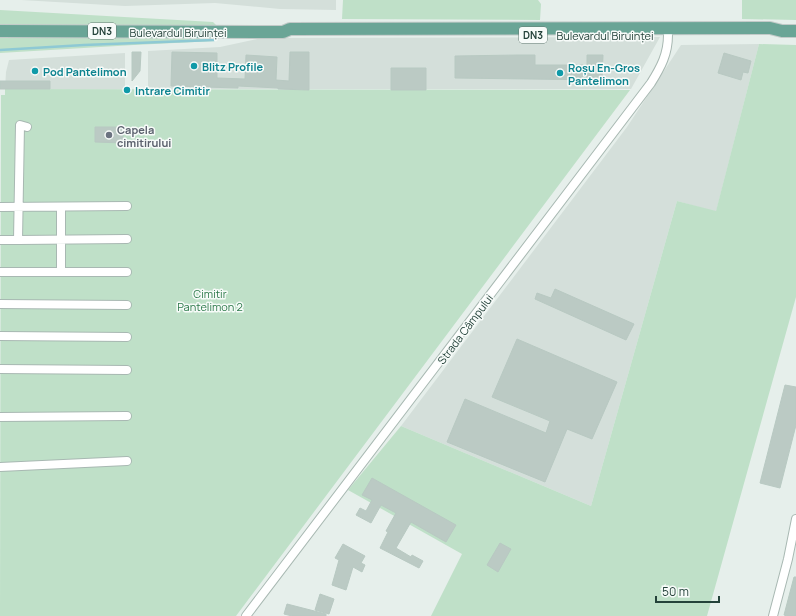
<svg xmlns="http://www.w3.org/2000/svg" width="796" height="616" font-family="Manrope,sans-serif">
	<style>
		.built { fill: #d4dfda }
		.green { fill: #bfe0c8 }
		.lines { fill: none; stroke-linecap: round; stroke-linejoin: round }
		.stream { stroke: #8ec9d4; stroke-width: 2.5 }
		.building { fill: #bbcac4; stroke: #b8c9c2 }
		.street-casing { stroke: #a8b8b2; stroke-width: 10 }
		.primary-casing { stroke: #c2cac8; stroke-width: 14 }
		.street { stroke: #fff; stroke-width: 8 }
		.primary { stroke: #6aa596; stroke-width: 12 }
		.culture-dot { fill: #0f9aa8; stroke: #f7fbf9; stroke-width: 1.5 }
		.worship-dot { fill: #6b7280; stroke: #f7fbf9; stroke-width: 1.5 }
		.labels { text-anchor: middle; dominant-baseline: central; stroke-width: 3; stroke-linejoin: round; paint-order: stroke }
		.shield { fill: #f7fbf9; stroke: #637a73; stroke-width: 1 }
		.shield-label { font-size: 10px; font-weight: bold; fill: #24423a }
		.street-label { font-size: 11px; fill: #24423a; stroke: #f7fbf9 }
		.culture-label { font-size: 11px; font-weight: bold; fill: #0d838f; stroke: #f7fbf9; text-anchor: start }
		.worship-label { font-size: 11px; font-weight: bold; fill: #5b616d; stroke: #f7fbf9; text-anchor: start }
		.park-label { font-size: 11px; fill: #2d7a4b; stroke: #f7fbf9 }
	</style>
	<rect width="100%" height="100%" fill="#e6efeb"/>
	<path class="built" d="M21,0H336V10L280,9L215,3L125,6Z
		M660,37L631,89H148V51L220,47L262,38Z
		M759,44L716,212L677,201L591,506L401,426L627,127L681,45Z
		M125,53V89H5L6,72L9,60Z"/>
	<path class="green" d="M343,0H538L541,4L540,20L342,19Z
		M742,0H796V20L742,19Z
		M0,10L213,22L217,26L215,41L134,45L0,53Z
		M759,44L796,45V297L707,616H431L462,554L348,490L401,426L591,506L677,201L716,211Z
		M5,89L630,90L236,616H0L1,95H5Z"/>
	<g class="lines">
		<path class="stream" d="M0,50L84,45L214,40"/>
	</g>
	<path class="building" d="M132,52H141L140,71L132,81Z
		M172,52L217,53V78L245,79L246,55L277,57L276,80L289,81L290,52H309V90L278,89V88L238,86V88L171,86Z
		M724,53L751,61L748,73L743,72L741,80L718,73Z
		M518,55H535V65H587V55H603L602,80L455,78V56Z
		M391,68H426V90H391Z
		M0,81H50V89H0Z
		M95,127H123V143L95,142Z
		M555,289L634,324L626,340L535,299L537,293L551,298Z
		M517,339L617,382L592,439L567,429L545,482L447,442L465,399L546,433L550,421L492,397Z
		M785,385L796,387V425L780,488L760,483Z
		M372,478L456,525L446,542L411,522L396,548L411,557L412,555L423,561L419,568L380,548L388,532L386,531L396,513L381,505L371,523L356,515L360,508L366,511L372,500L362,495Z
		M500,543L511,549L498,572L487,565Z
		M343,544L365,556L361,563L365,565L362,572L353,567L346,590L332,585L339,560L335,558Z
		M794,577H796V616H787L784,615Z
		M320,594L334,599L329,614L315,610Z
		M287,604L326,614V616H292L284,614Z"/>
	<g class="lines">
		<g class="street-casing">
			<path id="street" d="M27,127L20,125L18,240L127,239
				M1,207L127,206
				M0,240H18
				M0,272H127
				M61,272V207
				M0,304L127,305
				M0,336L127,337
				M0,369L127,370
				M0,417L127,416
				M0,467L127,461
				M246,616L651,83C661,67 668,54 668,35
				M773,616L788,559L796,519"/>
		</g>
		<g class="primary-casing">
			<path id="primary" d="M0,31L277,32H283L290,29L770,28L782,31H796"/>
		</g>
		<use href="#street" class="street"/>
		<use href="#primary" class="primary"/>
	</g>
	<g class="culture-dot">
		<circle cx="194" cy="66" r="4"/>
		<circle cx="35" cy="71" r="4"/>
		<circle cx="560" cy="73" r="4"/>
		<circle cx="127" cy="90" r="4"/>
	</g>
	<circle class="worship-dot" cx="109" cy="135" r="4"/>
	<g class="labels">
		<g class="shield">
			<rect x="88" y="23" width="28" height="16" rx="3"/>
			<rect x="519" y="27" width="28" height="16" rx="3"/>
		</g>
		<g class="shield-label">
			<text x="102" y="31">DN3</text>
			<text x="533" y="35">DN3</text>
		</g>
		<g class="street-label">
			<text x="178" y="32">Bulevardul Biruinței</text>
			<text x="605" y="35">Bulevardul Biruinței</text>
			<text transform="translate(465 329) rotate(-53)">Strada Câmpului</text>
		</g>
		<g class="culture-label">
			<text x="202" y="66">Blitz Profile</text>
			<text x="568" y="67">Roșu En-Gros<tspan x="568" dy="13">Pantelimon</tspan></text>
			<text x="43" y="71">Pod Pantelimon</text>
			<text x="135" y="90">Intrare Cimitir</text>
		</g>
		<g class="worship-label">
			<text x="117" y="129">Capela<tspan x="117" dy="13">cimitirului</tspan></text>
		</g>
		<g class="park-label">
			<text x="210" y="293">Cimitir<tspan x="210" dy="13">Pantelimon 2</tspan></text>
		</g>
	</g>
	<path d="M656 596v6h63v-6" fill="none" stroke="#24423a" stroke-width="2"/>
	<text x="662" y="596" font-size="12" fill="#24423a" stroke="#f7fbf9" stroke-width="3" paint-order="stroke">50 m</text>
</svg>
